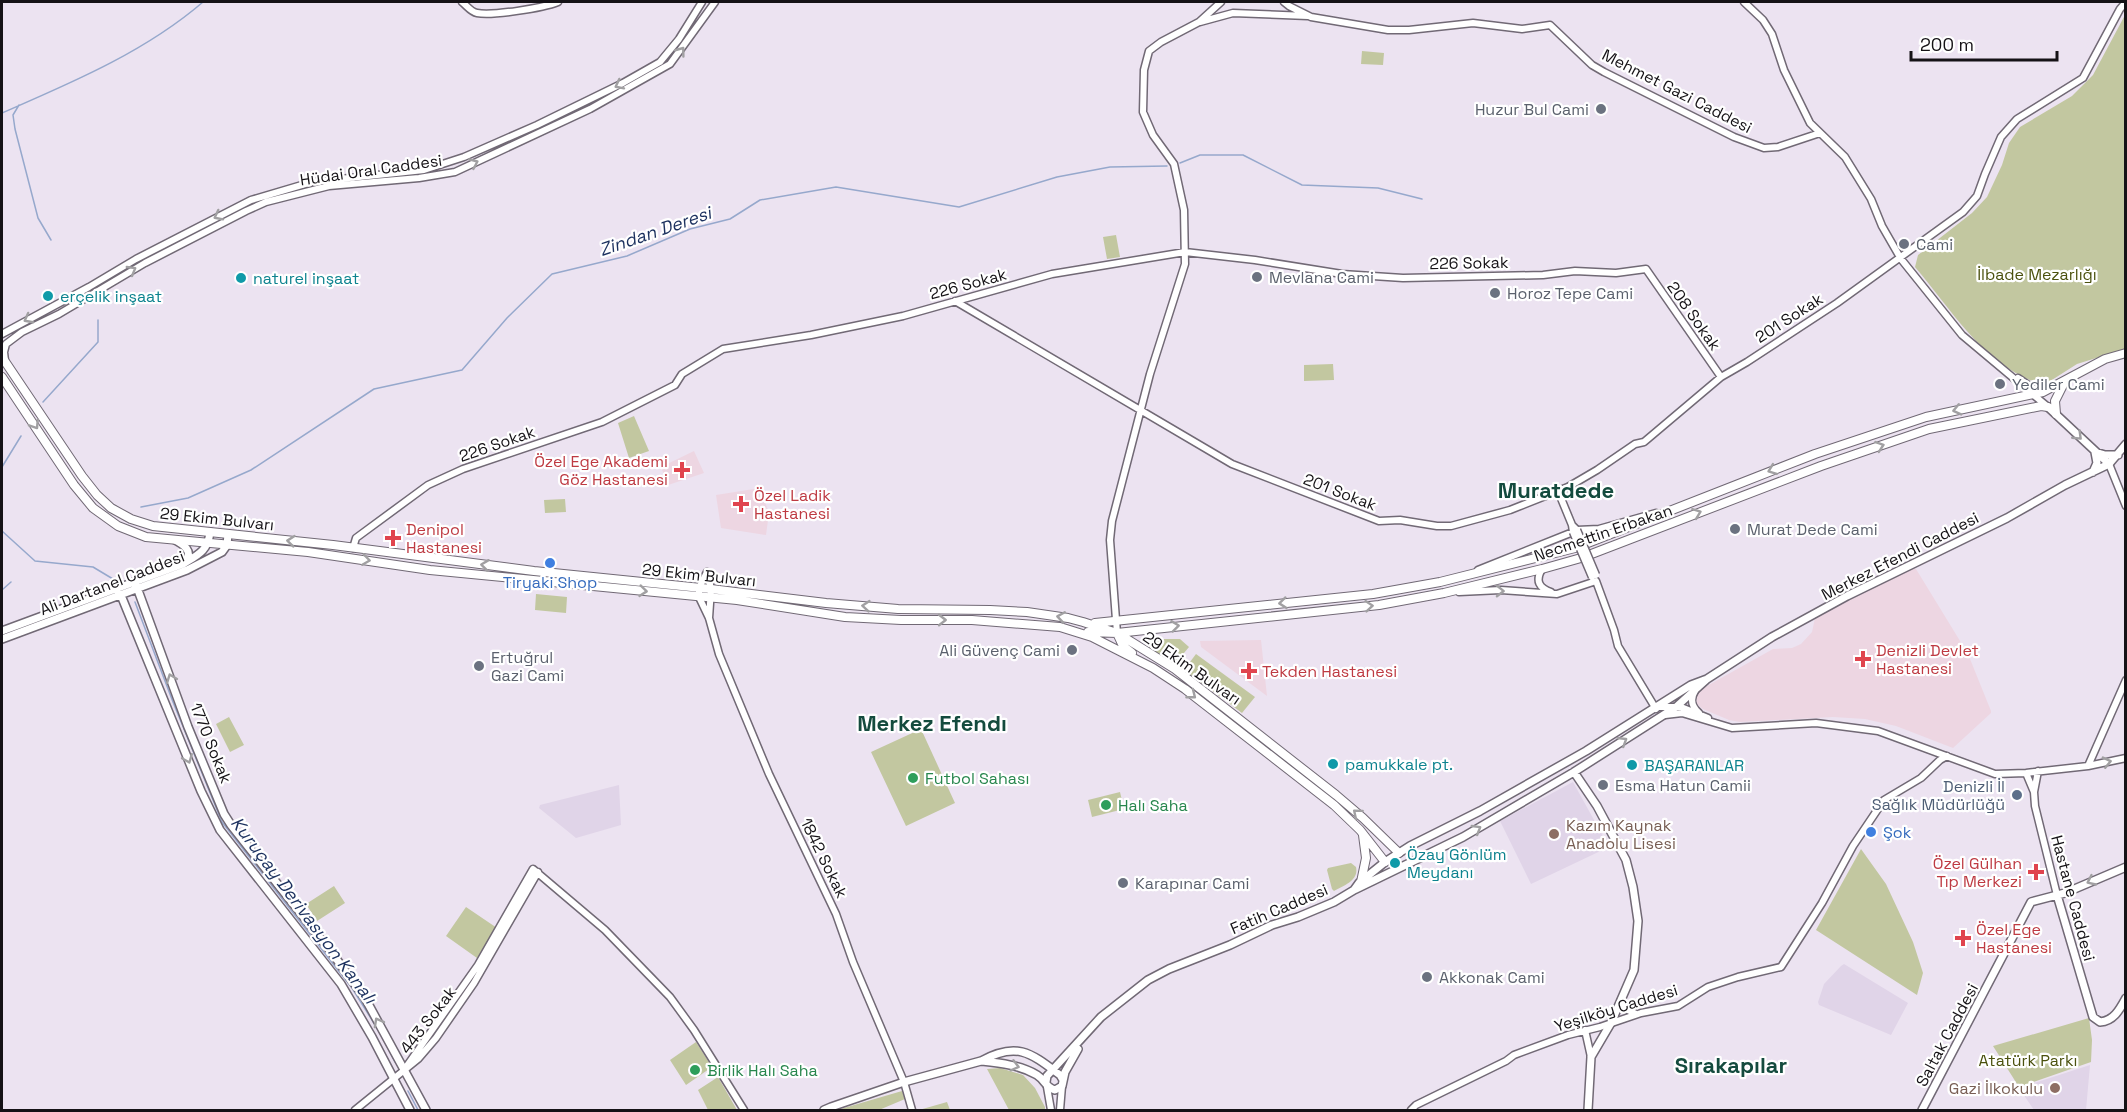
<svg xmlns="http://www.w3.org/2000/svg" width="2127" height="1112" font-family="'Space Grotesk',sans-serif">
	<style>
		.education { fill: #e0d4e8 }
		.medical { fill: #edd6e2 }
		.green { fill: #c2c7a0 }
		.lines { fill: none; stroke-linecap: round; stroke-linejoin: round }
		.stream { stroke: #96a8cc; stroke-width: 1.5 }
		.tertiary-casing { stroke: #716975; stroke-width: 9 }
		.secondary-casing { stroke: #716975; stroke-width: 10 }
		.primary-casing { stroke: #716975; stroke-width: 10 }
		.tertiary { stroke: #fff; stroke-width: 6 }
		.secondary { stroke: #fff; stroke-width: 7 }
		.primary { stroke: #fff; stroke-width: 8 }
		.tertiary-bridge-casing { stroke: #716975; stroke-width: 9; stroke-linecap: butt }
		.tertiary-bridge { stroke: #fff; stroke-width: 6 }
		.oneway { stroke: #a1a0a2 }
		.worship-dot { fill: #6b7280; stroke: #fff; stroke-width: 2 }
		.culture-dot { fill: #0f9aa8; stroke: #fff; stroke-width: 2 }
		.health-dot { fill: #e0444e; stroke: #fff; stroke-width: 2 }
		.shop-dot { fill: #3f7fe0; stroke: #fff; stroke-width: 2 }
		.leisure-dot { fill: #2e9e5b; stroke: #fff; stroke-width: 2 }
		.service-dot { fill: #5c6f8a; stroke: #fff; stroke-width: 2 }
		.education-dot { fill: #8d6e63; stroke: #fff; stroke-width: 2 }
		.labels { text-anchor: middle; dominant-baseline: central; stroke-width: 4.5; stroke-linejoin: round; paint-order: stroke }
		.street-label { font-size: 16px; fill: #151216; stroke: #fff }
		.worship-label { font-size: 16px; fill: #5b616d; stroke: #fff; text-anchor: start }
		.park-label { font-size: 16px; fill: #4b510e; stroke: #fff }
		.culture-label { font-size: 16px; fill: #0d838f; stroke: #fff; text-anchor: start }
		.health-label { font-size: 16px; fill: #be3a42; stroke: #fff; text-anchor: start }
		.shop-label { font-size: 16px; fill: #366cbe; stroke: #fff }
		.leisure-label { font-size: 16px; fill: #27864d; stroke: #fff; text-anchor: start }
		.service-label { font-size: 16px; fill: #4e5e75; stroke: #fff; text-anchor: end }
		.education-label { font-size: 16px; fill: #785e54; stroke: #fff; text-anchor: start }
		.water-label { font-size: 18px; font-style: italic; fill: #1b305e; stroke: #fff }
		.district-label { font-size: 22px; font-weight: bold; fill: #144b3e; stroke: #fff }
	</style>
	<rect width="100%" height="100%" fill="#ece3f1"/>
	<path class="education" d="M1573,782L1609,847L1531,884L1500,821Z
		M619,785L621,825L576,838L539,808L540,805Z
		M1844,964L1908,1003L1891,1035L1819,1005L1818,1002L1824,984L1841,966Z
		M2090,1065L2086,1110H2034L2019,1088Z"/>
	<path class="medical" d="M694,451L704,473L668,485L661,467Z
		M760,488L769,513L766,535L721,528L716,495Z
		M1912,568L1916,569L1968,654L1991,711V713L1953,748L1896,726L1865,719L1833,717L1740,722L1729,720L1703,709L1697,704L1696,699L1698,691L1773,649L1792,648L1801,644L1812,632L1815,618Z
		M1261,640L1267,696L1201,647L1200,641Z"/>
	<path class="green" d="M2125,15V349L2077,364L2044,385C1986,369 1952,310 1915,267L1918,255L1972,213L1987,197L2002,165L2009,143L2020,127L2072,96L2093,75Z
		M1362,51L1384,53L1383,65L1361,64Z
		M1116,235L1120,257L1107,259L1103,237Z
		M1333,364L1334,380L1304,381V365Z
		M634,416L649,451L629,458L618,423Z
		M565,499L566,512L545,513L544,500Z
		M536,594L567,597L566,613L535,610Z
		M1153,639H1180L1189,647L1174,665L1148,646Z
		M1196,654L1255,697L1242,713L1184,670Z
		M229,717L244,745L230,752L216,724Z
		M921,729L955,803L906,826L871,752Z
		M1120,792L1124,809L1092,817L1088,800Z
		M1861,849L1886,884L1913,942L1923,973L1917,995L1816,930Z
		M1351,863L1356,867C1359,880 1345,885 1334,891L1332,889L1327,870L1328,868Z
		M334,886L345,903L317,921L306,904Z
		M466,907L497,928L477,958L446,936Z
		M2089,1018L2092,1040L2091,1062L2019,1087L1993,1046Z
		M696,1042L712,1067L686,1085L670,1060Z
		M1000,1068L1023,1075L1035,1088L1045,1107V1110H1009L987,1069Z
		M718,1077L737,1110H708L698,1090Z
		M902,1091L905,1099L879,1110H837Z
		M947,1102L950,1110H919Z"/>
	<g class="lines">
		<path class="stream" d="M19,105L13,115L15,129L38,218L51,240
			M2,113C71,83 145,52 203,2
			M1180,163L1200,155H1243L1302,185L1378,188L1422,199
			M43,402L98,342V320
			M2,467L21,436
			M141,507L188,498L251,470L374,389L462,370L507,318L552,274L627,256L690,229L730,219L760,200L836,187L959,207L1057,177L1110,167L1167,166
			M2,531L35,561L93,567L113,579
			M2,590L11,582
			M135,602L173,702L222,822L352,988L382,1036L395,1062
			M408,1091L418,1110"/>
		<g class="tertiary-casing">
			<path id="tertiary" d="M462,2C467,6 471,12 477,13C492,16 543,8 558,2
				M1284,2L1289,6L1311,17L1388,30H1409L1473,23L1522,29L1550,25L1592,65L1604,72L1734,137L1764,148L1778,147L1820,133
				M1744,2L1763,20L1772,34L1784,70L1810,123L1845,157L1871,199L1882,226L1901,259L1962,335L2048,407
				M1200,22L1233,13L1308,16
				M955,301L1232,464L1379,521L1400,520L1437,526H1451L1510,510L1568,487L1597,470L1635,444L1644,442L1721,377L1747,362L1837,303L1963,212L1977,196L1985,174L2001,137L2017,119L2083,78L2120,9L2126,2
				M2,334L89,287L136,259L251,200L312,182L424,170L464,157L537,125L623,83L660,62L679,39L702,2
				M5,361L4,352L6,344L22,332L59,314L145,263L246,211L266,202L329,186L419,178L455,172L590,109L670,64L715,2
				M2018,378L2034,389L2043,392
				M2109,464L2126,506
				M1558,491L1572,525
				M353,548L356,538L428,485L463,469L602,422L675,385L682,374L723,349L811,335L903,316L1052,274L1185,252L1255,260L1342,274L1403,278L1543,275L1575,271L1616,273L1646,269L1721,377
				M1542,569C1535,581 1539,588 1551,592
				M1478,570L1573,532L1572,525L1577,530L1599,529L1656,513
				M707,572L699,588V597L709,618L719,654L769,774L836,914L853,962L904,1082L912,1110
				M707,572L711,589L709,618
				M1459,592L1501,590L1557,594L1596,581L1614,630L1618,646L1656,709
				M1117,633L1110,540L1112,521L1150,374L1185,264L1184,210L1174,164L1153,135L1143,112L1144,70L1149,51L1161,42L1199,22L1221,2
				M1695,691C1690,699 1691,706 1699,713
				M1658,707H1681L1708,718
				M1665,715L1682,713L1732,728L1816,723L1878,731L1995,774L2026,773L2088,766L2126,758
				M2088,766L2126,680
				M2026,773L2034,792L2035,806L2057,895
				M2034,792L2038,771
				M1621,1000L1622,1007L1636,1014
				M1585,1030L1591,1057
				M404,1070L478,965L533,869L605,930L670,997L694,1030L744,1110
				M1047,1087L1051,1110
				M355,1110L418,1059L436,1038L474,983L538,872
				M1060,1110L1062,1086
				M1411,1110L1416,1105L1506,1061L1514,1055L1568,1035L1600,1027L1641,1013L1678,1006L1708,987L1738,977L1781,967L1822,903L1853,846L1884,800L1921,778L1940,760L1947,756"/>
		</g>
		<g class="secondary-casing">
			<path id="secondary" d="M2048,407L2109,464
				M2093,472L2097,463L2095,452L2105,455H2118
				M175,540C184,545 192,550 187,561
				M135,582L188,727L224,814L231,825L332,953L365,998L426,1110
				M118,588L201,791L220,830L341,984L372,1037L410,1110
				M2,631L183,564C198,555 208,551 210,532
				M2,639L187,570L222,552L227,545L228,534
				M1574,772L1597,806L1626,860L1633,887L1638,921L1634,970L1611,1023L1591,1057L1588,1110
				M1356,889L1463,837L1574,772L1676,707L1706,680
				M2057,895L2093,1017L2100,1022C2114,1021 2120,1009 2126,998
				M981,1061C1000,1063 1020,1065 1037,1075C1045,1080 1046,1088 1055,1090L1062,1086L1065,1072L1078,1049
				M1046,1082L1047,1076L1101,1017L1148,980L1169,969L1230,945L1272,925L1298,917L1334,902L1354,890L1359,883L1385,862L1410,846L1480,811L1586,751L1691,685L1707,679L1772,637L1847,596L2007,518L2065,485L2109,464L2126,444
				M824,1110L831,1107L904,1082L981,1061C1017,1041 1031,1053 1060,1075L1063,1080
				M1922,1110L2031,902L2065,893L2126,867"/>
		</g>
		<g class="primary-casing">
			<path id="primary" d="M2,357L82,476L97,495L111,508L131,519L153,526L333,545L534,571L711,589L826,603L898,609L990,610L1027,612L1068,618L1083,622L1117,633L1175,669L1336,795L1363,818L1399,853
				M2,377L74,485L93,508L118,526L146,537L308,552L430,570L737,600L845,617L901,620H972L1060,627L1092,637L1153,668L1185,689L1334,805L1360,830L1385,862
				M2056,414L2055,401L2064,383
				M1095,623L1373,594L1440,582L1575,548L1815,454L1926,417L2043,392L2105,359L2126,353
				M1088,632L1117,633L1379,605L1444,593L1542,569L1581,558L1821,466L1929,429L2041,406L2048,407
				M1117,633L1123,646L1132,653
				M1361,882L1366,858L1363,835"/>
		</g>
		<use href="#tertiary" class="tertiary"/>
		<use href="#secondary" class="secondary"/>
		<use href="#primary" class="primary"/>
		<g class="tertiary-bridge-casing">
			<path id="tertiary-bridge" d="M1577,530L1596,575
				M1573,532L1592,577"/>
		</g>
		<use href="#tertiary-bridge" class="tertiary-bridge"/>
	</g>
	<defs><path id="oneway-chevron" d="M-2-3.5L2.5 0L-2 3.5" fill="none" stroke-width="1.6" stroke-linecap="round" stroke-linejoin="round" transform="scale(1.5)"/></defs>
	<g class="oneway">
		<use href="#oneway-chevron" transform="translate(681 51) rotate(-53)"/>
		<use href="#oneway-chevron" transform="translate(619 85) rotate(153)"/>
		<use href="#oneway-chevron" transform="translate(474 163) rotate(-24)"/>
		<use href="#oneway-chevron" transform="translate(218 216) rotate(153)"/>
		<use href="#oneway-chevron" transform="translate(132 270) rotate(-30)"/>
		<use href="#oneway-chevron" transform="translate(28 319) rotate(152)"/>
		<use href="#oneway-chevron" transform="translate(1957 410) rotate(167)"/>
		<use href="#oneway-chevron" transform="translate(35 425) rotate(57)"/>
		<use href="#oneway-chevron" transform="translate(2078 436) rotate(44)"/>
		<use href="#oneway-chevron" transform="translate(1880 446) rotate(-19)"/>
		<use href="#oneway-chevron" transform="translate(1772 470) rotate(159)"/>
		<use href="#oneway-chevron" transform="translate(1697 513) rotate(-21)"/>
		<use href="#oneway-chevron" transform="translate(291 541) rotate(-174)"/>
		<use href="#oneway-chevron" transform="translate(366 560) rotate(8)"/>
		<use href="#oneway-chevron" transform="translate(485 565) rotate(-173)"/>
		<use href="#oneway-chevron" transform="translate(643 591) rotate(6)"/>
		<use href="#oneway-chevron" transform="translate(1500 591) rotate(1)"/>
		<use href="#oneway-chevron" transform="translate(1283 603) rotate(174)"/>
		<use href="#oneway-chevron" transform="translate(866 606) rotate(-175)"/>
		<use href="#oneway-chevron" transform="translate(1369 606) rotate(-5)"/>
		<use href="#oneway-chevron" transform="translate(1061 617) rotate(-171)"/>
		<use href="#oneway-chevron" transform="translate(942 620)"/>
		<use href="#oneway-chevron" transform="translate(1175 626) rotate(-7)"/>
		<use href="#oneway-chevron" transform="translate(171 678) rotate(-111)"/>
		<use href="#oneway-chevron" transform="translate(1192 695) rotate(38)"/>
		<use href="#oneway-chevron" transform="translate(1623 741) rotate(-32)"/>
		<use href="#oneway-chevron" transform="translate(188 759) rotate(68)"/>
		<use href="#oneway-chevron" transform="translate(2107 762) rotate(-13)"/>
		<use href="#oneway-chevron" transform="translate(1357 813) rotate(-140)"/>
		<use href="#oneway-chevron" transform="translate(1477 829) rotate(-31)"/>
		<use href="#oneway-chevron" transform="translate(2091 881) rotate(155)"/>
		<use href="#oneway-chevron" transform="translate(378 1022) rotate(-119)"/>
		<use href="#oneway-chevron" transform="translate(1015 1066) rotate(15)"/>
	</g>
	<g class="worship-dot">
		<circle cx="1601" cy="109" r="6"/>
		<circle cx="1904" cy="244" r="6"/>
		<circle cx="1257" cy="277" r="6"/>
		<circle cx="1495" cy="293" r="6"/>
		<circle cx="2000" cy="384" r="6"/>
		<circle cx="1735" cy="529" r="6"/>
		<circle cx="1072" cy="650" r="6"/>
		<circle cx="479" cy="666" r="6"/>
		<circle cx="1603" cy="785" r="6"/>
		<circle cx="1123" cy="883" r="6"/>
		<circle cx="1427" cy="977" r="6"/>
	</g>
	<g class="culture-dot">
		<circle cx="241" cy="278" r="6"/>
		<circle cx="48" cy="296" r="6"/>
		<circle cx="1333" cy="764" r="6"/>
		<circle cx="1632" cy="765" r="6"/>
		<circle cx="1395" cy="863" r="6"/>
	</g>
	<g class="health-dot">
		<path d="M679 461h6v6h6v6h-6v6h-6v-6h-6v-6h6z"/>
		<path d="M738 495h6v6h6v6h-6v6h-6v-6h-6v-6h6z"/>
		<path d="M390 529h6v6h6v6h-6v6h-6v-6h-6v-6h6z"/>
		<path d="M1860 650h6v6h6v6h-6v6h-6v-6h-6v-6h6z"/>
		<path d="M1246 662h6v6h6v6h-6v6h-6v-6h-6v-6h6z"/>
		<path d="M2033 863h6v6h6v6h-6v6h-6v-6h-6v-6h6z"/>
		<path d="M1960 929h6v6h6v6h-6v6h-6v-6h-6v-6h6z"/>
	</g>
	<g class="shop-dot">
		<circle cx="550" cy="563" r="6"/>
		<circle cx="1871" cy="832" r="6"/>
	</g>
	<g class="leisure-dot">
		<circle cx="913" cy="778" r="6"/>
		<circle cx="1106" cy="805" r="6"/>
		<circle cx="695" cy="1070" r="6"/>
	</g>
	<circle class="service-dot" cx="2017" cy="795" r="6"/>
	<g class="education-dot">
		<circle cx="1554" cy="834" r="6"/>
		<circle cx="2055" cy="1088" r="6"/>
	</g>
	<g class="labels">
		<g class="street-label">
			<text transform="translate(1677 91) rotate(27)">Mehmet Gazi Caddesi</text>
			<text transform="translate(371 170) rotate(-8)">Hüdai Oral Caddesi</text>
			<text transform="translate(1469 263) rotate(-1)">226 Sokak</text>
			<text transform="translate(968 284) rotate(-15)">226 Sokak</text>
			<text transform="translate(1694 316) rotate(55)">208 Sokak</text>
			<text transform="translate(1789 318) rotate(-33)">201 Sokak</text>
			<text transform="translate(497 444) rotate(-19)">226 Sokak</text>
			<text transform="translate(1340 492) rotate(21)">201 Sokak</text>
			<text transform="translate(217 519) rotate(6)">29 Ekim Bulvarı</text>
			<text transform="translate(1603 533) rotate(-19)">Necmettin Erbakan</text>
			<text transform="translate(1900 556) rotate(-27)">Merkez Efendi Caddesi</text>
			<text transform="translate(699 575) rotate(6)">29 Ekim Bulvarı</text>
			<text transform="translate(112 583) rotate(-21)">Ali Dartanel Caddesi</text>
			<text transform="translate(1192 668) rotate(35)">29 Ekim Bulvarı</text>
			<text transform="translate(211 743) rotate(68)">1770 Sokak</text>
			<text transform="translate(824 858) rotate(64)">1842 Sokak</text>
			<text transform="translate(2073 898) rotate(75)">Hastane Caddesi</text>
			<text transform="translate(1279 909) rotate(-23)">Fatih Caddesi</text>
			<text transform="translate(1616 1008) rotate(-17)">Yeşilköy Caddesi</text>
			<text transform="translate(428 1020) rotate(-52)">443 Sokak</text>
			<text transform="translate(1947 1035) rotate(-62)">Saltak Caddesi</text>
		</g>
		<g class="worship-label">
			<text x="1589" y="109" text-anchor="end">Huzur Bul Cami</text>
			<text x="1916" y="244">Cami</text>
			<text x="1269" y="277">Mevlana Cami</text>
			<text x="1507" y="293">Horoz Tepe Cami</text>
			<text x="2012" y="384">Yediler Cami</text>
			<text x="1747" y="529">Murat Dede Cami</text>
			<text x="1060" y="650" text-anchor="end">Ali Güvenç Cami</text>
			<text x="491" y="657">Ertuğrul<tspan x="491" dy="18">Gazi Cami</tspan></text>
			<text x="1615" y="785">Esma Hatun Camii</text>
			<text x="1135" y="883">Karapınar Cami</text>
			<text x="1439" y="977">Akkonak Cami</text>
		</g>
		<g class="park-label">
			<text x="2037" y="274">İlbade Mezarlığı</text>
			<text x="2028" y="1060">Atatürk Parkı</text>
		</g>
		<g class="culture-label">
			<text x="253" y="278">naturel inşaat</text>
			<text x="60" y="296">erçelik inşaat</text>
			<text x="1345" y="764">pamukkale pt.</text>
			<text x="1644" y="765">BAŞARANLAR</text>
			<text x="1407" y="854">Özay Gönlüm<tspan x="1407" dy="18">Meydanı</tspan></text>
		</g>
		<g class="health-label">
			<text x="668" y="461" text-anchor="end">Özel Ege Akademi<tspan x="668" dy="18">Göz Hastanesi</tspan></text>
			<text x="754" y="495">Özel Ladik<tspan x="754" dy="18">Hastanesi</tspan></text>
			<text x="406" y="529">Denipol<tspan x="406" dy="18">Hastanesi</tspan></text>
			<text x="1876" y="650">Denizli Devlet<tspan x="1876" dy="18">Hastanesi</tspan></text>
			<text x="1262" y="671">Tekden Hastanesi</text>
			<text x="2022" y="863" text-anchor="end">Özel Gülhan<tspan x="2022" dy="18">Tıp Merkezi</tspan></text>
			<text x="1976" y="929">Özel Ege<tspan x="1976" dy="18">Hastanesi</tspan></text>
		</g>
		<g class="shop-label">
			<text x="550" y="582">Tiryaki Shop</text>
			<text x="1883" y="832" text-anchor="start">Şok</text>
		</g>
		<g class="leisure-label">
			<text x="925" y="778">Futbol Sahası</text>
			<text x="1118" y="805">Halı Saha</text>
			<text x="707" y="1070">Birlik Halı Saha</text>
		</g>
		<g class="service-label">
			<text x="2005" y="786">Denizli İl<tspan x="2005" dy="18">Sağlık Müdürlüğü</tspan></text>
		</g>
		<g class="education-label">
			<text x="1566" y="825">Kazım Kaynak<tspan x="1566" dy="18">Anadolu Lisesi</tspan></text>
			<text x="2043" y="1088" text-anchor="end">Gazi İlkokulu</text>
		</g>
		<g class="water-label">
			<text transform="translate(655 231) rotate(-19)">Zindan Deresi</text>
			<text transform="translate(304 910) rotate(53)">Kuruçay Derivasyon Kanalı</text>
		</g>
		<g class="district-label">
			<text x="1556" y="490">Muratdede</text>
			<text x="932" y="723">Merkez Efendı</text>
			<text x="1731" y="1065">Sırakapılar</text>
		</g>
	</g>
	<rect width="2127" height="1112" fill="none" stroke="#151216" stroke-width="6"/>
	<path d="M1911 51v9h146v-9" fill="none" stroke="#151216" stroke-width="3"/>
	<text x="1920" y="51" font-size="18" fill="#151216" stroke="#ffffff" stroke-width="4.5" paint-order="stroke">200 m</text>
</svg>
